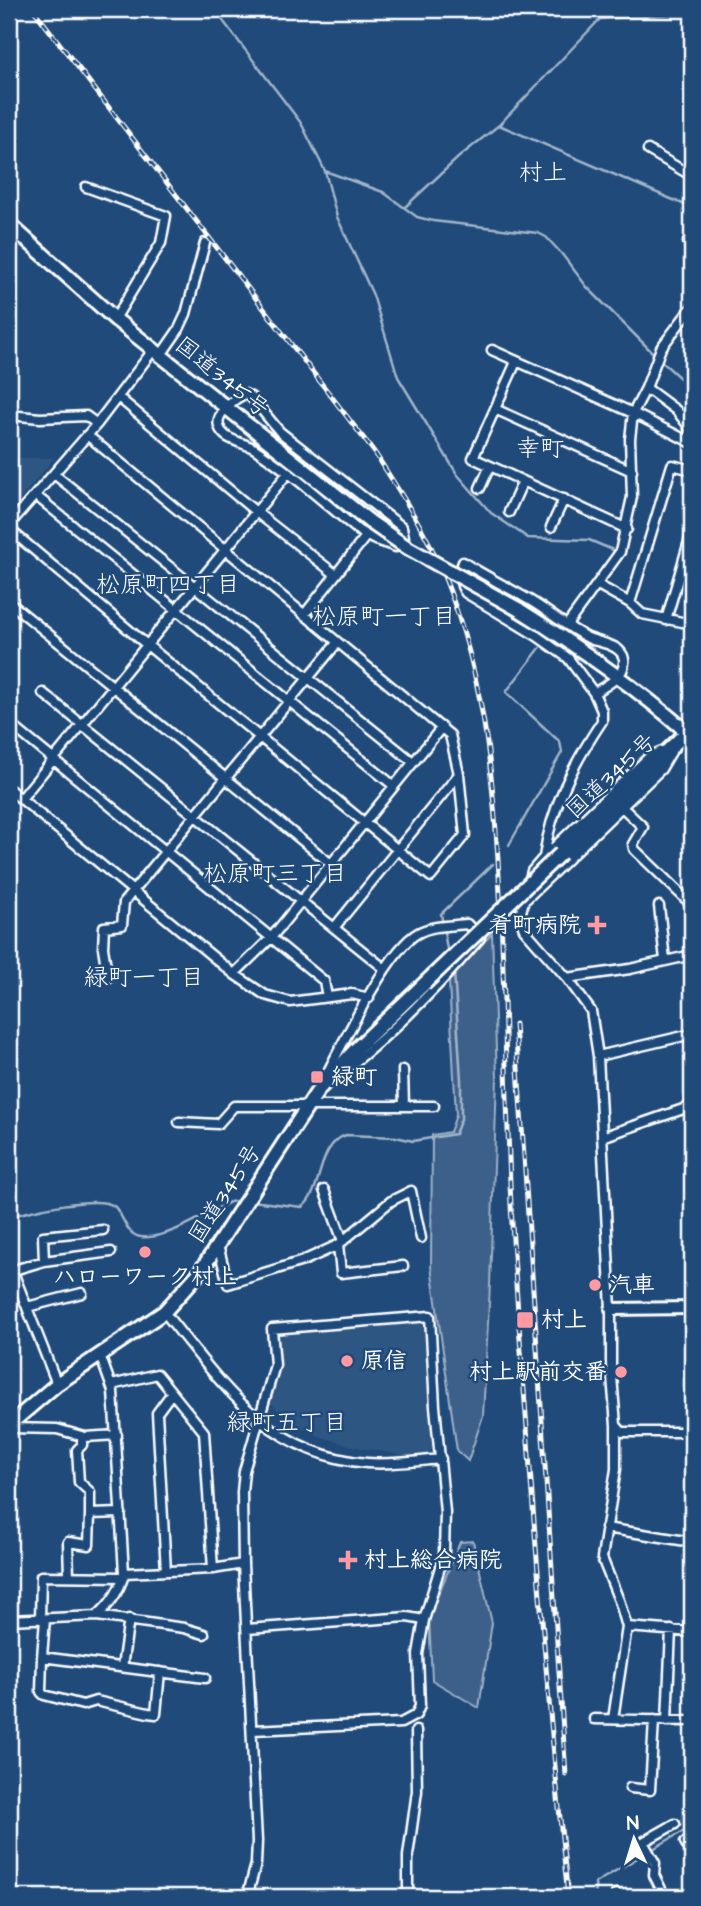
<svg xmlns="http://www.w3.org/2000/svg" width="701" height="1906" font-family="'Architects Daughter','Klee One',sans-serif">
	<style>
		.built { fill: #2e5683 }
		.green { fill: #3c618b; stroke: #9eb0c5; stroke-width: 2 }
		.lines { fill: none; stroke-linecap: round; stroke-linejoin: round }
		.stream { stroke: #a3b5c8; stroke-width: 2.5 }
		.minor-casing { stroke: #fff; stroke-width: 13 }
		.major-casing { stroke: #fff; stroke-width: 16 }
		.highway-casing { stroke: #fff; stroke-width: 18 }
		.minor { stroke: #1f4a7a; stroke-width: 8 }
		.major { stroke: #1f4a7a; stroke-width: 10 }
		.highway { stroke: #1f4a7a; stroke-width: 12 }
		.rail-casing { stroke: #fff; stroke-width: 5 }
		.rail { stroke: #1f4a7a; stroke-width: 2.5; stroke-dasharray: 8; stroke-linecap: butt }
		.highway-bridge-casing { stroke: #fff; stroke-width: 18; stroke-linecap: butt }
		.highway-bridge { stroke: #1f4a7a; stroke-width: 12 }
		.poi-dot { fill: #ff9aa2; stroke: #1f4a7a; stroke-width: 2.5 }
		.labels { text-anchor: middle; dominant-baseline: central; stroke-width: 5; stroke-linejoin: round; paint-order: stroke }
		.street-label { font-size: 23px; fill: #fff; stroke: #1f4a7a }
		.poi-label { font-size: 23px; font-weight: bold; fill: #fff; stroke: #1f4a7a; text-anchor: start }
		.neighbourhood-label { font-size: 24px; fill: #fff; stroke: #1f4a7a }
	</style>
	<rect width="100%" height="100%" fill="#1f4a7a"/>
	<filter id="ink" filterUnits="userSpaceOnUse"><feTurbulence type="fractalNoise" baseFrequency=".0143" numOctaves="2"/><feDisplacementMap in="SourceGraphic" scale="14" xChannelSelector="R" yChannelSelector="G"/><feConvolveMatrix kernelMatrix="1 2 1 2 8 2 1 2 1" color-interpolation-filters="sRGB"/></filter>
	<g filter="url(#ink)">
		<path class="built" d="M9,416V458H54L9,513Z
			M420,1323L426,1327L432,1448L429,1453L408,1456L352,1446L319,1436L288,1421L270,1402L280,1367L277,1335L280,1332Z"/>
		<path class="green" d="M492,933L497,1078L490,1285L483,1416L468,1461L457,1451L431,1266L432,1135L450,1132L456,1115L449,981Z
			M473,1541L492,1623L479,1708L432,1680L429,1617L460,1542Z"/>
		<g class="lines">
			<path class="stream" d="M214,9L301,123L325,171L337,217L373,295L398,377L457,474L491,513L528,538L589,540L613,550
				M499,125L692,208
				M325,171L383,192L417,217L433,221L538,233L546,237L561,253L587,287L655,355
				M405,207L459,157L499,125L600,19L692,13
				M659,359L692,389
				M509,845L562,752L560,742L506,692L540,648
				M448,955L441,914L493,864
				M251,1201L302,1207C323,1193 316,1145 346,1135L396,1137L413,1141L455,1134L461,1119V1080L454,971
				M9,1218C26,1210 99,1195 114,1206C124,1215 125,1235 141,1237C167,1240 207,1213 230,1202L241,1200
				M596,1897L595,1883L692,1826"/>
			<g class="minor-casing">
				<path id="minor" d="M648,150L692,176
					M86,187L166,216L161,243L115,319
					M688,242L692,245
					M492,350L633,413L692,443
					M161,355L179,329L186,314L205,243
					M516,362L473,458L627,529
					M646,388L661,348L692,307
					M245,394L251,397L280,432L402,527L404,537L396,547L373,539L359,531C325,503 292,473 255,449C244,442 223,441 219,426C215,414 235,398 245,394Z
					M118,397L256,512L335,574
					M495,409L632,471
					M9,415L40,418L86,416L97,424
					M54,474L413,762
					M480,488L490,466
					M35,495L394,786
					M509,512L523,481
					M9,525L97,424L154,349
					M551,527L564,499
					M9,529L147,645L431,877L465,835L459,774L450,735L87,435
					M598,585L630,603L642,614L692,624
					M9,602L331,864
					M630,603L672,465L692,470
					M304,615L367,535
					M666,620L692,531
					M567,625L620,552L632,497L630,439L633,413L646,388L677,411L691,429L689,440
					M43,693L385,969
					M9,723L324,981L327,997
					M662,751L649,757L544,857L532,871L521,912V921L524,929L567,978L591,1011L598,1056L611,1309V1364L616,1425L622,1432H692
					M9,789L234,974L265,995L290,1002L352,994L369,998
					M21,799L288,473
					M622,807L643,827L633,844L634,849L692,905
					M544,857C551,807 574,763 602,721V711L594,693L568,658L537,636L466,593C459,585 459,571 463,562C483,575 504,585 524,597C546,609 566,627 588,638C599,643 621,644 624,659C626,677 606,685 594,693
					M526,899L661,769L671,752
					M659,906L665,960
					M467,924L480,938C433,993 378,1048 319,1089C337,1055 387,949 418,933C432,925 451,926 467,924Z
					M334,928L459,774
					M234,974L271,938L442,727
					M108,978L103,948L104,927L122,925L124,902L337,643
					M567,978L630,969L692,955
					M598,1056L692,1034
					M403,1070L404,1106
					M179,1122L218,1124L234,1106H434
					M602,1137L692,1106
					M324,1190L343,1241
					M218,1245L228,1284L303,1261L338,1245L391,1201L411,1191L421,1238
					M338,1245L341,1273L403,1266
					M44,1261L43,1236L103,1230
					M14,1270L44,1261L111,1252
					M9,1279L15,1277L57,1384
					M27,1307L82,1293
					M164,1312C222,1383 266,1454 367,1463C391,1465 417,1461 441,1459
					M100,1355L113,1391L124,1573L213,1569L243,1564
					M112,1385L157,1374L204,1432L213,1569
					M9,1428L57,1429L85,1437L117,1435
					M82,1436V1445L77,1450L79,1482L90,1492V1514L121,1513
					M606,1528L692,1542
					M166,1571L157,1413L171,1394
					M69,1576L68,1542L89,1545L90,1514
					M97,1616C111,1603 118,1593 124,1575
					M40,1619L41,1576L123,1577
					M45,1619L42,1657L205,1678
					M9,1620L97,1616L184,1628L204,1634
					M627,1627L692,1632
					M247,1629L407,1617L424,1620
					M42,1657L41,1692L44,1695L83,1705L96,1701L148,1713L156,1714L160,1672
					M122,1667L129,1619
					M594,1719L692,1721
					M613,1719L627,1627L620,1603L602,1558L616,1469V1425
					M667,1721L671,1630
					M630,1788L650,1790L654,1720
					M685,1842L692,1854
					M616,1894L618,1897
					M247,1897L256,1864L257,1841L243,1564L242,1492L244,1471L275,1365L272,1329L430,1316L435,1406L445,1512L444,1554L424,1620L418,1654L420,1706L416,1715L401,1723L253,1730
					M408,1897V1856L417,1791L416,1731
					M665,1897L654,1875L655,1863L643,1842L675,1824"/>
			</g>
			<g class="major-casing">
				<path id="major" d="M611,1309L692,1308"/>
			</g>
			<g class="highway-casing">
				<path id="highway" d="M9,224L115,319L370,522
					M518,609C577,646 634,686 687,732L561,853
					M9,1425L57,1384L164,1312L200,1272L319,1089L356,1049L424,984"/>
			</g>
			<use href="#minor" class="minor"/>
			<use href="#major" class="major"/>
			<use href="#highway" class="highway"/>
			<g class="rail-casing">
				<path id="rail" d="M33,9L375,453C396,486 418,519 435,555C484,663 494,777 500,894C505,998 506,1101 511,1205C515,1283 522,1362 528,1441C539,1593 552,1745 568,1897
					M515,1024L566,1775"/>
			</g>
			<use href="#rail" class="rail"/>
			<g class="highway-bridge-casing">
				<path id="highway-bridge" d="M370,522L408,548L518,609
					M424,984L561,853"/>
			</g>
			<use href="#highway-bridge" class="highway-bridge"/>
		</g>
	</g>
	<g class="poi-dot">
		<path d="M593.5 914.5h7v7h7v7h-7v7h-7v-7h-7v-7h7z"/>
		<rect x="310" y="1070" width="14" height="14" rx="3.5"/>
		<circle cx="145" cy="1252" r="7"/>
		<circle cx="595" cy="1285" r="7"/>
		<rect x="516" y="1311" width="18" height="18" rx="3.5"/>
		<circle cx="347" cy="1361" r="7"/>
		<circle cx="621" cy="1372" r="7"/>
		<path d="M344.5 1549.5h7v7h7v7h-7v7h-7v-7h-7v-7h7z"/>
	</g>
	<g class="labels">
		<g class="street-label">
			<text transform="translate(222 377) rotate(39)">国道345号</text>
			<text transform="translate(611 776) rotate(-43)">国道345号</text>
			<text transform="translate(225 1194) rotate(-57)">国道345号</text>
		</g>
		<g class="poi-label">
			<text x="581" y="925" text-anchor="end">肴町病院</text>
			<text x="331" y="1077">緑町</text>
			<text x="145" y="1277" text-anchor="middle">ハローワーク村上</text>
			<text x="609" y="1285">汽車</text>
			<text x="541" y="1320">村上</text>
			<text x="361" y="1361">原信</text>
			<text x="607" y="1372" text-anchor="end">村上駅前交番</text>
			<text x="364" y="1560">村上総合病院</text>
		</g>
		<g class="neighbourhood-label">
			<text x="543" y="173">村上</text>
			<text x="540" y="449">幸町</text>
			<text x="168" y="585">松原町四丁目</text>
			<text x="384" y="617">松原町一丁目</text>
			<text x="275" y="874">松原町三丁目</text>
			<text x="144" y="978">緑町一丁目</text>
			<text x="287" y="1423">緑町五丁目</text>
		</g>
	</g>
	<rect width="701" height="1906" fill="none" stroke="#1f4a7a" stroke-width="35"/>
	<rect x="18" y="18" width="666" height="1871" fill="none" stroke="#fff" stroke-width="2.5" filter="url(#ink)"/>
	<g transform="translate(634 1839) rotate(356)" stroke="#1f4a7a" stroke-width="5" paint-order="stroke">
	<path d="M0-5L12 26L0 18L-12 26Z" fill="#ffffff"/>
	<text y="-10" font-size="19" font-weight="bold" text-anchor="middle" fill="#ffffff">N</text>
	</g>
</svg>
